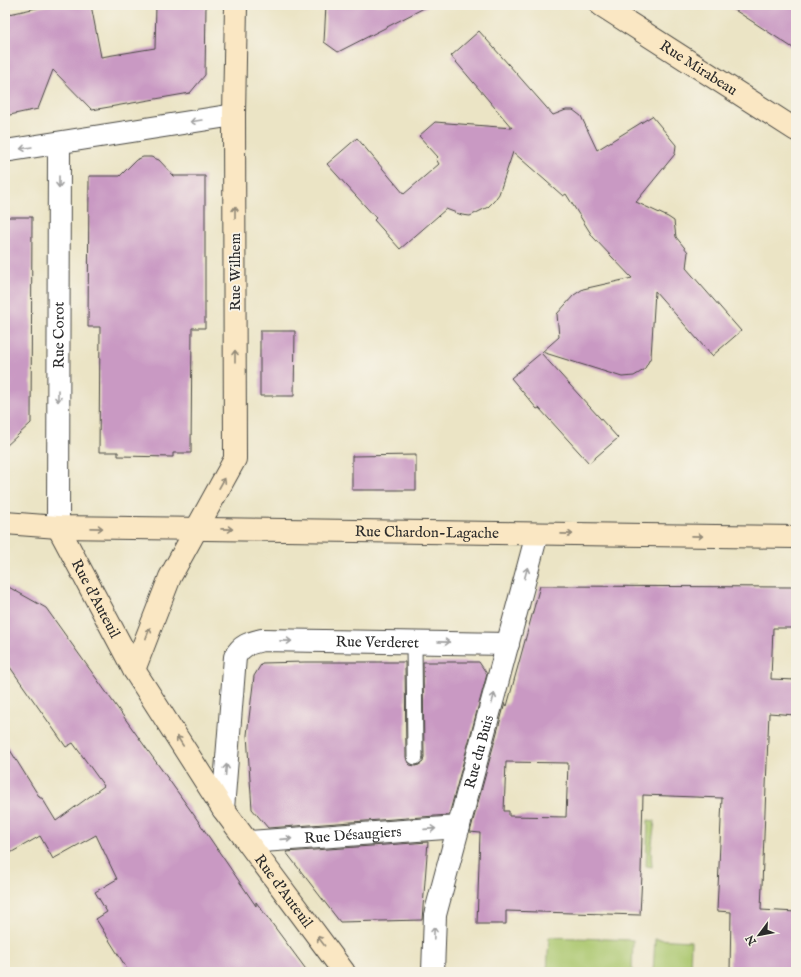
<svg xmlns="http://www.w3.org/2000/svg" width="801" height="977" font-family="'IM FELL English',serif">
	<style>
		.green { fill: #abc76e; stroke: #6b794c }
		.building { fill: #c999c3; fill-rule: evenodd }
		.lines { fill: none; stroke-linecap: round; stroke-linejoin: round }
		.lane-casing { stroke: #484742; stroke-width: 17 }
		.street-casing { stroke: #484742; stroke-width: 24 }
		.secondary-casing { stroke: #484742; stroke-width: 24 }
		.lane { stroke: #fff; stroke-width: 15 }
		.street { stroke: #fff; stroke-width: 22 }
		.secondary { stroke: #fae7c3; stroke-width: 22 }
		.oneway { stroke: #a0a0a0 }
		.oneway2 { stroke: #928977 }
		.labels { text-anchor: middle; dominant-baseline: central; stroke-width: 3.5; stroke-linejoin: round; paint-order: stroke }
		.street-label { font-size: 15px; fill: #2b2b2b; stroke: #f7f3e8 }
	</style>
	<rect width="100%" height="100%" fill="#f7f3e8"/>
	<filter id="ink" filterUnits="userSpaceOnUse"><feTurbulence type="fractalNoise" baseFrequency=".025" numOctaves="2"/><feDisplacementMap in="SourceGraphic" scale="8" xChannelSelector="R" yChannelSelector="G"/><feConvolveMatrix kernelMatrix="1 2 1 2 8 2 1 2 1" color-interpolation-filters="sRGB"/></filter>
	<filter id="wash" filterUnits="userSpaceOnUse"><feTurbulence type="fractalNoise" baseFrequency=".012" numOctaves="4" result="noise"/><feDisplacementMap in="SourceGraphic" scale="16" xChannelSelector="R" yChannelSelector="G"/><feGaussianBlur stdDeviation="0.9" result="paint"/><feColorMatrix in="noise" values="0 0 0 0 0 0 0 0 0 0 0 0 0 0 0 0 0 1.4 0 .05"/><feComposite in="paint" operator="in"/></filter>
	<g filter="url(#wash)">
		<rect width="100%" height="100%" fill="#ebe4c5"/>
		<path class="green" d="M648,820L655,821L651,851L652,867L646,866Z
			M549,937L633,940L632,972H547Z
			M655,939L691,941L690,972H653Z"/>
		<g id="blocks">
			<path class="building" d="M50,5H91L101,57L155,48L156,5H206L205,75L190,93L92,110L53,70L38,109L5,116V15Z
				M326,5H430L338,52L324,42Z
				M727,5H796V50Z
				M479,31L553,115L566,110H573L581,116L597,150L652,116L676,145L675,154L636,202L668,217L674,221L676,237L688,252L686,268L741,331L712,356L655,291L651,357L644,370L634,376L622,377L542,352L559,337L557,314L574,295L583,289L632,278L593,237L566,194L563,196L513,152L499,194L494,201L488,207L470,216L462,215L446,209L400,249L374,220L376,218L327,164L357,138L404,194L439,164L436,159L438,157L419,136L435,122L512,128L451,56Z
				M143,157H151L159,160L174,176H205V328H192L191,453H173V457L118,456V452H99L100,327H88L89,176H120L136,160Z
				M5,217H32L31,423L5,447Z
				M260,331H295L294,396H260Z
				M541,353L618,438L589,463L539,408L537,409L511,378Z
				M416,455V490H352V456Z
				M5,585L46,608L194,815L256,906V902L308,972H129L96,919L107,912L95,892L117,879L96,835L53,859L40,836L5,856V742L40,798H42L56,821L104,786L73,743L66,747L5,660Z
				M540,586L796,587V628H773L771,679L796,680V690L795,715L769,713L761,910L796,912V972H730L731,912L717,911L722,798L643,795L641,873L642,874L640,915L506,911V924H477L480,833L470,832L505,703L507,706ZM506,762L568,763L566,817L509,816V811H504Z
				M305,662H405L406,757L407,761L410,765L415,766L419,765L423,762L424,757L423,662H479L487,674L449,815L268,828L252,809L247,735L254,676L262,663Z
				M428,842L422,920L340,922L286,852Z"/>
		</g>
	</g>
	<g filter="url(#ink)">
		<use href="#blocks" fill-opacity="0" stroke="#484742" stroke-width="1"/>
		<g class="lines">
			<g class="lane-casing">
				<path id="lane" d="M414,642L415,757"/>
			</g>
			<g class="street-casing">
				<g id="street">
					<path d="M5,151L234,115"/>
					<path id="s1" d="M58,527L59,143"/>
					<path id="s2" d="M223,809L235,657C241,645 250,643 262,640L508,644"/>
					<path id="s3" d="M248,842L459,827"/>
					<path id="s4" d="M433,972L435,915L537,534"/>
				</g>
			</g>
			<g class="secondary-casing">
				<g id="secondary">
					<path id="s5" d="M601,5L796,130"/>
					<path id="s6" d="M5,523L58,527L796,537"/>
					<path id="s7" d="M58,527L134,670L223,809L344,972"/>
					<path d="M134,670L170,577L235,459L234,115L236,5"/>
				</g>
			</g>
			<use href="#lane" class="lane"/>
			<use href="#street" class="street"/>
			<use href="#secondary" class="secondary"/>
		</g>
		<defs><path id="oneway-shaft" d="M-6 0H5M1.5-3L5.5 0L1.5 3" fill="none" stroke-width="1.6" stroke-linecap="round" stroke-linejoin="round"/></defs>
		<g class="oneway">
			<use href="#oneway-shaft" transform="translate(196 121) rotate(171)"/>
			<use href="#oneway-shaft" transform="translate(26 148) rotate(171)"/>
			<use href="#oneway-shaft" transform="translate(59 182) rotate(90)"/>
			<use href="#oneway-shaft" transform="translate(58 396) rotate(90)"/>
			<use href="#oneway-shaft" transform="translate(526 573) rotate(-75)"/>
			<use href="#oneway-shaft" transform="translate(286 641) rotate(1)"/>
			<use href="#oneway-shaft" transform="translate(444 642) rotate(1)"/>
			<use href="#oneway-shaft" transform="translate(493 699) rotate(-75)"/>
			<use href="#oneway-shaft" transform="translate(226 770) rotate(-85)"/>
			<use href="#oneway-shaft" transform="translate(430 829) rotate(-4)"/>
			<use href="#oneway-shaft" transform="translate(286 839) rotate(-4)"/>
			<use href="#oneway-shaft" transform="translate(434 933) rotate(-88)"/>
		</g>
		<g class="oneway2">
			<use href="#oneway-shaft" transform="translate(235 212) rotate(-90)"/>
			<use href="#oneway-shaft" transform="translate(235 356) rotate(-90)"/>
			<use href="#oneway-shaft" transform="translate(222 483) rotate(-61)"/>
			<use href="#oneway-shaft" transform="translate(97 528) rotate(1)"/>
			<use href="#oneway-shaft" transform="translate(227 529) rotate(1)"/>
			<use href="#oneway-shaft" transform="translate(567 534) rotate(1)"/>
			<use href="#oneway-shaft" transform="translate(697 536) rotate(1)"/>
			<use href="#oneway-shaft" transform="translate(148 633) rotate(-69)"/>
			<use href="#oneway-shaft" transform="translate(180 741) rotate(-123)"/>
			<use href="#oneway-shaft" transform="translate(321 941) rotate(-127)"/>
		</g>
	</g>
	<g class="labels">
		<g class="street-label">
			<text stroke="none"><textPath href="#s5" startOffset="116">Rue Mirabeau</textPath></text>
			<text transform="translate(235 272) rotate(-90)">Rue Wilhem</text>
			<text stroke="none"><textPath href="#s1" startOffset="192">Rue Corot</textPath></text>
			<text stroke="none"><textPath href="#s6" startOffset="422">Rue Chardon-Lagache</textPath></text>
			<text stroke="none"><textPath href="#s7" startOffset="81">Rue d'Auteuil</textPath></text>
			<text stroke="none"><textPath href="#s2" startOffset="301">Rue Verderet</textPath></text>
			<text stroke="none"><textPath href="#s4" startOffset="226">Rue du Buis</textPath></text>
			<text stroke="none"><textPath href="#s3" startOffset="105">Rue Désaugiers</textPath></text>
			<text stroke="none"><textPath href="#s7" startOffset="429">Rue d'Auteuil</textPath></text>
		</g>
	</g>
	<rect width="801" height="977" fill="none" stroke="#f7f3e8" stroke-width="20"/>
	<g transform="translate(759 935) rotate(238)" stroke="#f7f3e8" stroke-width="3" paint-order="stroke">
	<path d="M0-3L7 15L0 10L-7 15Z" fill="#2b2b2b"/>
	<text y="-6" font-size="11" font-weight="bold" text-anchor="middle" fill="#2b2b2b">N</text>
	</g>
</svg>
